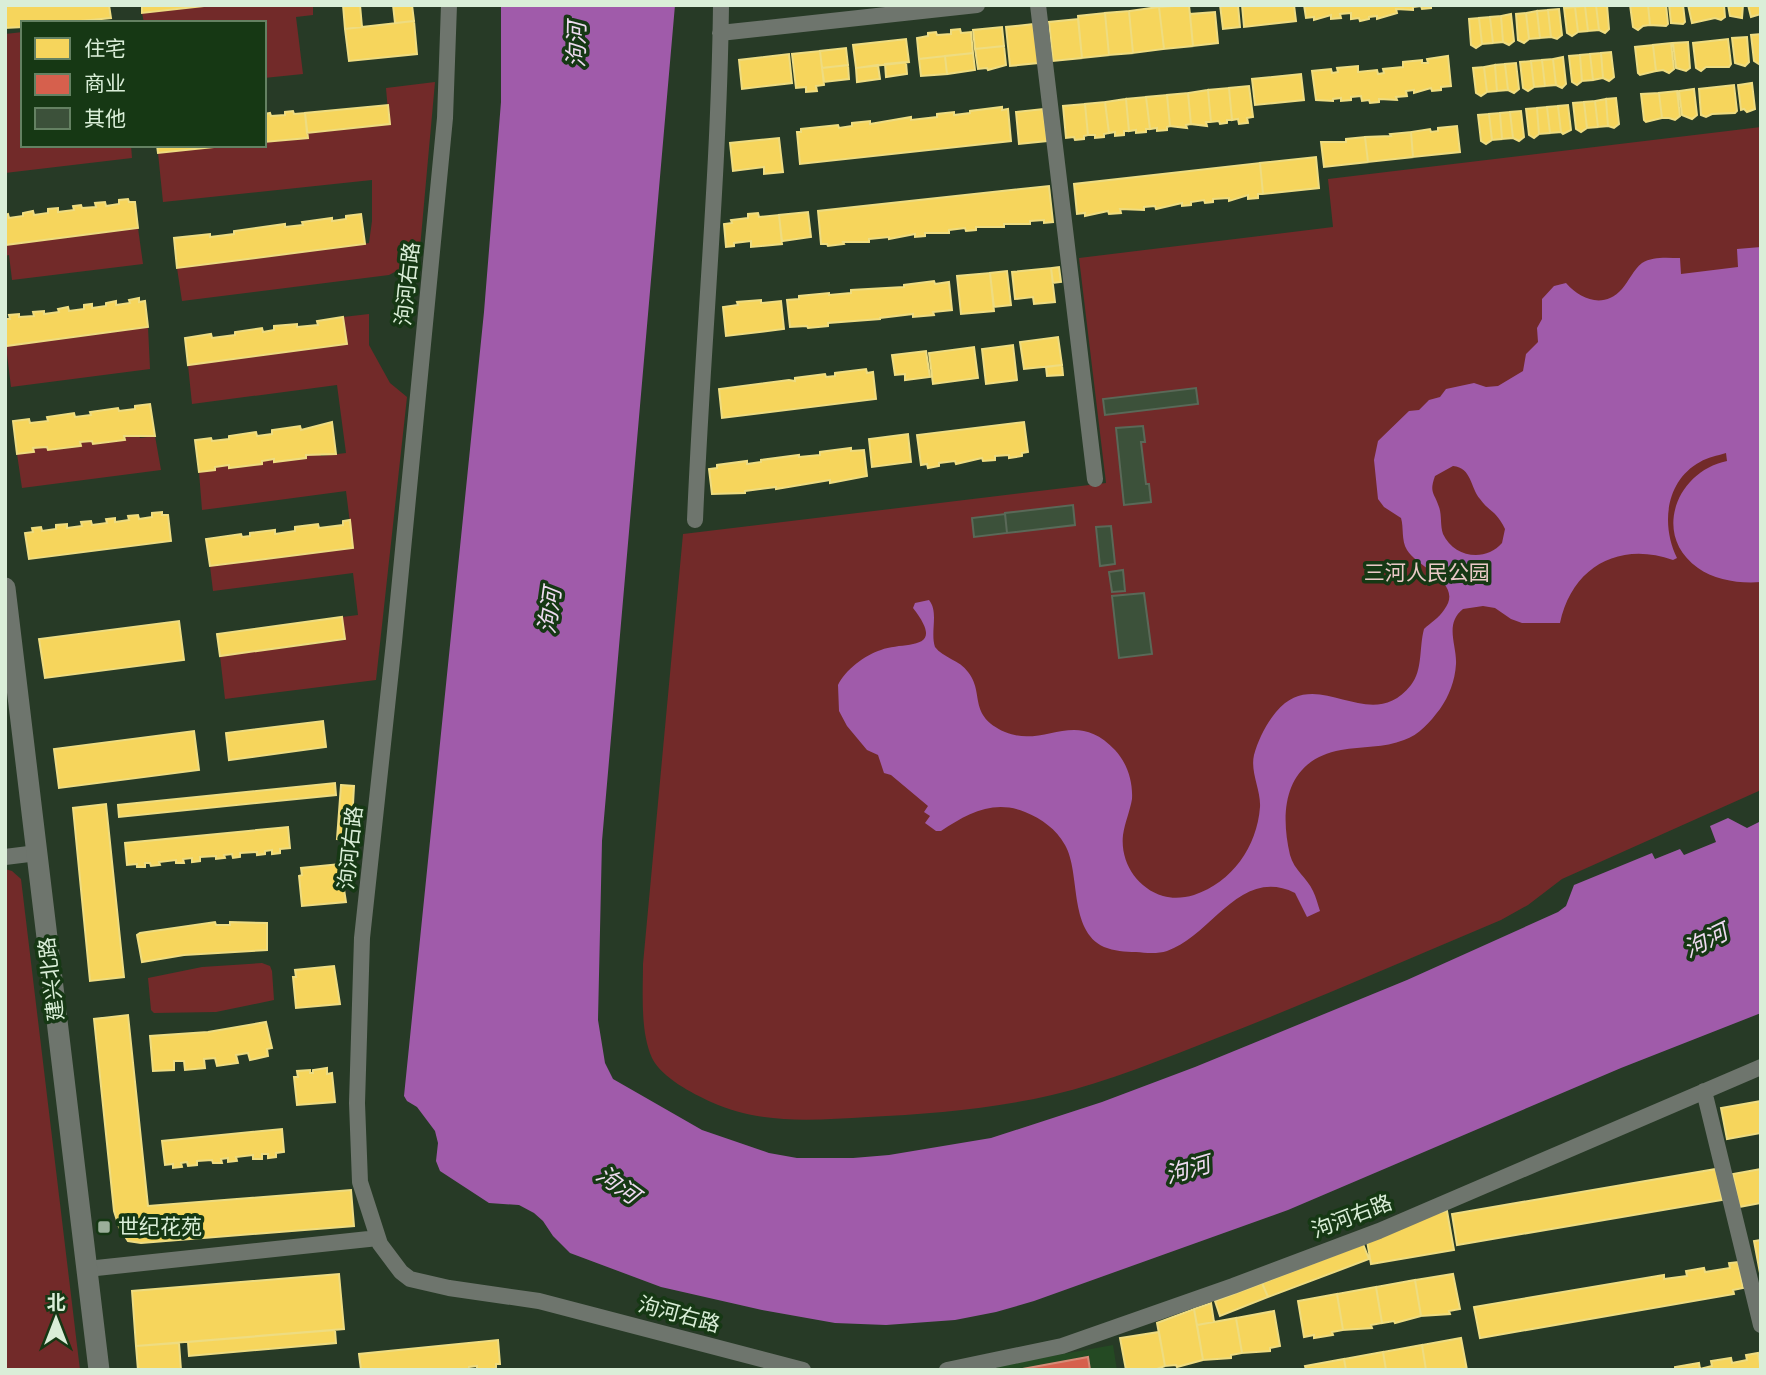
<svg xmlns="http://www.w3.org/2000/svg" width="1766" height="1375" font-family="'Alegreya Sans','Noto Sans SC',sans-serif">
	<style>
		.built { fill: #244a23 }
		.green { fill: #722a29 }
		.water { fill: #a05baa; fill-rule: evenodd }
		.homes { fill: #f6d55c; stroke: #eedc81; stroke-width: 2 }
		.shops { fill: #d6604d; stroke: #d78b77; stroke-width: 2 }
		.building { fill: #3c513a; stroke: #5a6958; stroke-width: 2 }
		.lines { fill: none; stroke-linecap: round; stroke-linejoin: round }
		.minor { stroke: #6e756d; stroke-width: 16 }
		.tertiary { stroke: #6e756d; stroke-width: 21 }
		.poi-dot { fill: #9baf9a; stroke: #163814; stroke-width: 2.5 }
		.labels { text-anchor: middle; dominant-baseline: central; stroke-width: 7; stroke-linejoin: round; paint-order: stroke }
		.street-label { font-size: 21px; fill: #daeed8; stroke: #163814 }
		.park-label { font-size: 21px; fill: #eac9c7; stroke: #163814 }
		.poi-label { font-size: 21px; fill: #daeed8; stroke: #163814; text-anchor: start }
		.water-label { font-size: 23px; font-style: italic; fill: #efdbf1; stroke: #163814 }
	</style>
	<rect width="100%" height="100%" fill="#273a26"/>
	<path class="built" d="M1113,1345L1117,1370H975Z"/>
	<path class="green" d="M213,5H313V15L296,17L303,74L264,78V23H144L142,13Z
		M23,32V145H131L132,158L5,173V34Z
		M435,82L419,259L389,275L182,301L177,268L369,243L372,221V180L163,202L158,153L233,145H264V142L307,138V133L389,124L386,88Z
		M1761,127V790L1562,879L1528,905L1501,920C1406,960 1312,1001 1217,1038C1163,1059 1108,1082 1052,1095C992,1109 929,1114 868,1117C814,1120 761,1125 711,1102C692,1093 662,1078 652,1058C640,1031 643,993 643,964L683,534L1106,483L1079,258L1333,227L1328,179Z
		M138,228L143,264L12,280L9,255L5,256V245Z
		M369,314V345L390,383L407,397L376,680L225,699L220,656L345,640L342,617L358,615L353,573L213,591L210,566L353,547L346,491L202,510L199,472L215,470V467L229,465L230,468L262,464V461L274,459L275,462L306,458V455L320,453L321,456L346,453L337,385L192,404L188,365L346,344L343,317Z
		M148,327L150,369L11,387L6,346Z
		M139,435L140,438L155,436L161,470L22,488L17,454L33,452V448L47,447L48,450L81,445L80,442L92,441L93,444L125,439L124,436Z
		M5,869L12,871L21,879L80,1370H5Z
		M262,963L270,966L272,971L274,1000L216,1012L154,1013L151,1010L148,978L202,967Z"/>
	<path class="water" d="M501,5H675L602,841L598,1020L605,1063L613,1079L702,1130L769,1153L797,1158H853L889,1155L991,1138L1102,1102L1195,1067L1407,980L1558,912L1566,906L1574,885L1652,853L1655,859L1680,849L1684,855L1716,842L1710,826L1728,818L1747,828L1761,821V1013L1621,1068L1288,1210L1034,1301L996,1312L955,1320L886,1325L835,1323L762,1310L661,1287L570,1253L553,1236L543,1221L534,1213L519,1205L489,1203L440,1171L436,1161L438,1143L435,1131L417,1107L407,1101L404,1096L484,312L501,102Z
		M1761,247V582C1741,584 1714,580 1698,568C1651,535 1677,471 1727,461L1726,453C1717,456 1708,457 1700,462C1665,481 1661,526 1677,558L1673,560C1619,541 1572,567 1560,623H1522L1511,619L1495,608L1483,606L1463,609C1444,624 1457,645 1456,664C1455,681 1449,696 1440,709C1430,722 1419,735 1404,740C1384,748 1362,746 1341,750C1286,760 1279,808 1290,855C1294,870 1307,878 1313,891C1316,897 1318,905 1320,911L1307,917L1295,893C1240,866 1212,936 1167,951C1158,954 1146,953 1136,952C1125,952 1114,951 1104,947C1068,930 1081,873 1065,845C1056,829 1042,819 1025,812C993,799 967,814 941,831H936L925,823L930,816L924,812L928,806L891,775L884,773L878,755L867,750L847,726L839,711L838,685C845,670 865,655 881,650C904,641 948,653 913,608L915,603L929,600C939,612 930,632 935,647C943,658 960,660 968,672C985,693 967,715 1005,732C1045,749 1075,707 1115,750C1127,763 1133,781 1132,799C1130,811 1125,822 1123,835C1120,862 1137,888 1163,896C1173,899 1184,898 1194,895C1232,882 1257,847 1260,807C1261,790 1250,772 1254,755C1258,740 1266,724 1276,712C1318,662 1369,738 1411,685C1423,670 1419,647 1424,629C1430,623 1439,618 1444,610C1465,583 1418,568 1407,550C1401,540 1404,528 1401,518L1384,507L1378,499L1374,460L1378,441L1409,411L1419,410L1429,400L1440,397L1446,389L1474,383L1486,387L1498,386L1523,371L1526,354L1538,342L1537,328L1542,319V299L1554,286L1566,283C1581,300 1604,309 1622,289C1629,281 1633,270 1642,263C1653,256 1668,258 1680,258L1681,274L1738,267L1737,249ZM1453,466C1472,468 1470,487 1480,499C1489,512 1496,510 1505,529L1502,543C1486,562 1454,558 1443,534C1440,525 1442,515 1439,507C1434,492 1429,493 1435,476Z"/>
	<path class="homes" d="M5,5H109L111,18L60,23H23V27L5,28Z
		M142,5H213L142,13Z
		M343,5H360L362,27L345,29Z
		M393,5H412L414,21L395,23Z
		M1189,5L1193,46L1164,49L1159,7Z
		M1220,5H1238L1240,27L1223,29Z
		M1242,5H1294L1296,21L1244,27Z
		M1304,5H1431V8L1422,9L1421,6L1413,7V10L1396,9L1397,13L1377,19V16L1369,17V19L1360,21L1359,18L1351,19V13L1340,14L1341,18L1331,19V15L1314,20V17L1306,18Z
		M1596,5H1607L1609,29L1605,33L1599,30Z
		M1596,5L1599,30L1588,31L1585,6Z
		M1630,5H1648L1650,25L1643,26L1638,30L1633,27Z
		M1648,5H1666L1668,24L1666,26L1650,25Z
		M1669,5H1683L1685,22L1683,24L1671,23Z
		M1688,5H1724L1725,17L1721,20L1715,18L1692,23Z
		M1728,5H1743L1742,18L1730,16Z
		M1748,5H1761V14L1751,17Z
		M1585,6L1588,31L1578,32L1575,7Z
		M1159,7L1164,49L1133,53L1129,11Z
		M1575,7L1578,32L1572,36L1567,33L1564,8Z
		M1559,9L1562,35L1557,39L1551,37L1548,10Z
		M1548,10L1551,37L1540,38L1537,11Z
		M1129,11L1133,53L1109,55L1105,13Z
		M1537,11L1540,38L1529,39L1526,13Z
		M1215,12L1218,43L1193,46L1190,14Z
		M1105,13L1109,55L1082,58L1078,16Z
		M1526,13L1529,39L1524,43L1518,40L1516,14Z
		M1511,14L1514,41L1509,45L1503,42L1501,16Z
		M1501,16L1503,42L1493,43L1490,17Z
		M1490,17L1493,43L1482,44L1479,18Z
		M1479,18L1482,44L1476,48L1471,45L1469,19Z
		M1078,19L1082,58L1053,61L1049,22Z
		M414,21L417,54L349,61L345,29Z
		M1033,24L1038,63L1010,66L1006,27Z
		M1002,27L1004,46L975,49L973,30Z
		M960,29L961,33L971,32L973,53L919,59L917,38L928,36V33L936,32L937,35L951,34V30Z
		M1761,34V63L1759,64L1754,61L1751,35Z
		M1747,37L1749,62L1745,66L1735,63L1732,38Z
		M906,39L909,62L856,68L853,45Z
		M1728,39L1731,64L1729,67H1706L1701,71L1696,68L1693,43Z
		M1688,42L1690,68L1686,71L1676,68L1673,43Z
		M1671,43L1674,69L1669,73L1663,70L1656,71L1653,45Z
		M1653,45L1656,71L1640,75L1638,73L1635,47Z
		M1004,46L1006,65L988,70L987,68L978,69L975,49Z
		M846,48L848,65L822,68L820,51Z
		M820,51L824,85L816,86L817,91L806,92V87L796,88L792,54Z
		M1611,52L1614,77L1609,81L1603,78L1601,53Z
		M973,53L975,70L947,74L945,56Z
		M1601,53L1603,78L1593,80L1590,54Z
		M789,54L792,83L742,89L739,60Z
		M1590,54L1593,80L1582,81L1580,55Z
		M1580,55L1582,81L1577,85L1572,82L1569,56Z
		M945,56L947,74L921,76L919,59Z
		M1448,56L1451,86L1441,87V90L1432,91L1431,88L1414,93V90L1406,91L1407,96L1396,97L1397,100L1379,99V102L1370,103L1369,100L1362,101L1361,96L1351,97V100L1341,101V98L1333,99V101L1316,100L1312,71L1331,69L1332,73L1338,72L1337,68L1358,66V72L1377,70L1378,74L1384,73L1383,69L1403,67V62L1422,60V63H1428L1427,59Z
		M1563,57L1566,84L1562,88L1556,85L1553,59Z
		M1553,59L1556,85L1545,86L1542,60Z
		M1542,60L1545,86L1534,87L1531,61Z
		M1531,61L1534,87L1528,91L1523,88L1520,62Z
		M906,62L907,74L886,77L885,64Z
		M1516,63L1519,89L1514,93L1508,90L1505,64Z
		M1505,64L1508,90L1497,91L1495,65Z
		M848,65L849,79L824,82L822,68Z
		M878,65L880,79L857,82L856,68Z
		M1495,65L1497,91L1487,92L1484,67Z
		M1484,67L1487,92L1481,96L1476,93L1473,68Z
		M1301,74L1304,100L1255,105L1252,79Z
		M1752,83L1755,109L1747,112L1744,109L1741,110L1738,85Z
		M1734,85L1737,111L1735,113L1712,114L1706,117L1701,115L1699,89Z
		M1249,86L1253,117L1247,118L1248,123L1239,124L1238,119L1232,120L1229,88Z
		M1229,88L1232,120H1227V123L1220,124L1219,121L1211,122L1208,90Z
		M1694,89L1697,115L1692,119L1682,115L1679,91Z
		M1208,90L1211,122H1206L1207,126L1191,124L1188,93Z
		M1677,91L1680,116L1675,120L1669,118H1662L1659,93Z
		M1188,93L1191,124L1186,125L1187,128L1170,126L1167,95Z
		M1659,93L1662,118L1646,122L1644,120L1641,94Z
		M1167,95L1170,126L1167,127V130L1157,131V128L1150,129L1146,97Z
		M1146,97L1150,129H1146V132L1136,133V130L1129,131L1126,99Z
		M1616,98L1619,124L1614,128L1608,126L1606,99Z
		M1126,99L1129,131H1124V135L1115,136V132L1109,133L1105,102Z
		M1606,99L1608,126L1598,127L1595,101Z
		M1595,101L1598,127L1587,128L1584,102Z
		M1105,102L1109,133L1104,134V137L1095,138V135H1088L1085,104Z
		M1584,102L1587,128L1581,132L1576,129L1573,103Z
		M1085,104L1088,135L1084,136V139L1075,140L1074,137L1066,138L1063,106Z
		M388,105L390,124L307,133L305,113Z
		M1568,105L1571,130L1563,134L1561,132L1558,106Z
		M1558,106L1561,132L1550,133L1547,107Z
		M1002,107V110L1008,109L1011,141L800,164L797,132H801V129L838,125L839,128L852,126V123L870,121V124L911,117V120L937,117V114L954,112V115L970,113V111Z
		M1547,107L1550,133L1539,134L1537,108Z
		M1537,108L1539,134L1534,138L1529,135L1526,109Z
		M1043,109L1047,141L1019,144L1016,112Z
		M293,111L294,114L305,113L308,138L264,142V114L270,113L271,116L285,115V112Z
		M1521,111L1524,137L1519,141L1513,138L1510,112Z
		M1510,112L1513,138L1502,139L1500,113Z
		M1500,113L1502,139L1492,140L1489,114Z
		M1489,114L1492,140L1486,144L1481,141L1478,115Z
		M1457,126L1460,152L1413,157L1411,132L1430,129L1431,132L1438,131V128Z
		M1411,132L1413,157L1368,162L1365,137L1391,136L1390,134Z
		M1365,137L1368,162L1324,167L1321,142H1346V139Z
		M779,138L783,172L764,174V167L733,171L730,143Z
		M157,145H233L158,153Z
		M1316,157L1319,188L1263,194L1260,163Z
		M1260,163L1263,194H1258V198L1248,199V195L1229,201V198L1213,199V202L1205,203L1204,200L1191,202V205L1182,206V203L1156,209L1155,206L1144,207V210L1120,209L1121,213L1109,214L1108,211L1085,216V213L1077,214L1074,184Z
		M1049,186L1053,222L1044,223V220L1030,221V224H1004V227H976V230L966,231L965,228L949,230V233H925V236L915,237V234L889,239V237L869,239V242H843L844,244L828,246L827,244H821L818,211Z
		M128,199L129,202H135L138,228L5,245V215L8,214L9,218L23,216V213L33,211L34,215L48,213V209L58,208V212L74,210L73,206L81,205L82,208L96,207L95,203L105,202L106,206L119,204V200Z
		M808,212L811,237L782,241L779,215Z
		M758,213L759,217L779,215L782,244L751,247V241L734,243V246L726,247L724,224L732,223L731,220L748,218V214Z
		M361,214L365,244L177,268L174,238L210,234V237L234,234V231L285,224V227L303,225L302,222L332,218V221L346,219V216Z
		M1059,267L1061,282L1053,283L1051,268Z
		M1051,268L1055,302L1034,304L1033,297L1015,299L1012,272Z
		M1007,271L1011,305L994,307L990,273Z
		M990,273L994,311L961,314L957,276Z
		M934,281L935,284L949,282L952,310L933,312L934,315L913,317V314L880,318V319L828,323V326L808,328L807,326L790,327L787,300L799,299V296L829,293V295L851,293V290L904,287V285Z
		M139,298V302L145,301L148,327L6,346L5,319H10L9,315L19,314V317L34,316L33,312L44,311V314L59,312L58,309L68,307L69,311L84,309V305L92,304V308L106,306V303L116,301V305L130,303L129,300Z
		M761,300V303L781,301L784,329L726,336L723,307L738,305L737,302Z
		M343,317L347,344L188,365L185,338L211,334L212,338L235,335V332L262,328L263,332L274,330V326L297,324V327L318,325L317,321Z
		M1058,337L1062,365L1024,369L1020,342Z
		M1013,345L1017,380L986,384L982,349Z
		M974,347L978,378L933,384L929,353Z
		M926,351L930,377L905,380V374L895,375L892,355Z
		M1062,365L1063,375L1047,376L1046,367Z
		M866,369L867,373L873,372L876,399L722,418L719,389L789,380L795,381V378L825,374L826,377L835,376V373Z
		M150,404L155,436H124L125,440L93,444L92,441L80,442L81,446L48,450L47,447L33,448L34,452L17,454L13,421L29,419L30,423L48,421L47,417L74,413L75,417L91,415L90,412L118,408L119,411L135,409V406Z
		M332,422L336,454L306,455V458L274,462V459L262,461V464L229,468V465L215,467V470L199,472L195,440L211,438L212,441L229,439V436L256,432L257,436L272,434V430L300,426L301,430Z
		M1024,422L1028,452L1022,453V456L1009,458V455L995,456V460L983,461L982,458L956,464L955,461L939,463V466L928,468L927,464L921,465L917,435Z
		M908,434L911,462L872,467L869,439Z
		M851,448V451L864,450L867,476L830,483V480L776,489V487L745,491V493L712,494L709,469L717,468V465L747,461V464L761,462V460L799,455V457L820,455V452Z
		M162,512V515H168L171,541L29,559L25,533L33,532L32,528L41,527L42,531L56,529V525L67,524V528L82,526L81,522L91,521L92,525L107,523L106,519L115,518V522L129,520L128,516L138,515L139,519L152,517V513Z
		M350,520L353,548L210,566L206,539L241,534L242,537L250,536V533L275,530V534L295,531V527L318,524L319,528L343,525V521Z
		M342,617L345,639L220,656L217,634Z
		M179,621L184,660L45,678L39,639Z
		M323,721L326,747L229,760L226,733Z
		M194,731L199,770L59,788L54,749Z
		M335,783L336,795L119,817L118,805Z
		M341,785L354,786L351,840L337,839Z
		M106,804L124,977L90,981L73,808Z
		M288,827L290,848L280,849V853L272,854V850L265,851V854L257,855V852L240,853V857L233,858L232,854L224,855L225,858L216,859V856L200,857V861L192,862V858L183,859L184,863H176V860L159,862L160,865L151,866L150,863H145V867H137V864L127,865L125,843Z
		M340,864L346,902L302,906L299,876L302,875L301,868Z
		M215,922L216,925H230V922L267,923V950L184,955L142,962L137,935L140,933Z
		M334,966L340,1004L296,1008L293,977H296L295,970Z
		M128,1015L148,1206L351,1190L354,1226L141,1243L128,1241L119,1227L114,1211L94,1019Z
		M266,1022L272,1048L267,1049L268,1056L250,1060L248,1053L236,1055L238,1063L217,1066L215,1058L204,1059L205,1068L185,1070L184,1061H174V1070L153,1071L150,1036L208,1032Z
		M327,1068V1074L332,1073L335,1102L297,1105L294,1077H298L297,1071L310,1070V1073H313V1070Z
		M1761,1101V1133L1727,1139L1721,1108Z
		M282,1129L284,1152L276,1153V1157L268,1158V1154H262V1159H253V1155L236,1157L237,1161L228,1162V1158L221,1159L222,1163H213L212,1160L197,1161V1165L188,1166L187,1162L181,1163L182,1167L173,1168V1164L165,1165L162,1141Z
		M1716,1169L1722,1200L1457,1245L1452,1214Z
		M1761,1169V1203L1739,1207L1733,1174Z
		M1447,1211L1454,1250L1371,1264L1367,1241L1437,1213Z
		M1761,1240V1273H1760L1754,1241Z
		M1363,1244L1369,1259L1268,1297L1262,1283Z
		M1738,1262L1743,1288L1733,1290L1734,1294L1480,1338L1474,1307L1664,1275V1279L1687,1276L1686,1271L1704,1268L1705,1272L1730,1268L1729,1263Z
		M339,1274L344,1329L136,1346L132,1291Z
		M1453,1274L1460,1309L1449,1311L1450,1314L1421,1316L1415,1280Z
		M1415,1280L1421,1316L1395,1323L1394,1321L1382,1323L1376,1287Z
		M1262,1283L1268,1297L1220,1316L1215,1301Z
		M1376,1287L1382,1323L1371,1325L1372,1328L1343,1330L1337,1294Z
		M1337,1294L1343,1330L1332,1332L1333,1335L1314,1338V1335L1304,1337L1298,1301Z
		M1211,1303L1214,1322L1197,1325L1194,1309Z
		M1194,1309L1203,1360L1177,1367L1176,1365L1165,1366L1157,1323Z
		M1274,1311L1280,1346L1270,1348V1351L1242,1353L1236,1318Z
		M1236,1318L1242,1353L1231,1355V1358L1203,1360L1197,1325Z
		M335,1330L336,1343L189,1356L188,1342Z
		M1159,1332L1165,1366L1154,1370H1126L1120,1338Z
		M1461,1338L1467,1370H1426L1422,1345Z
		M498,1340L500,1364H496V1370H477V1366L469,1367V1370H361L359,1354Z
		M179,1343L181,1370H138L136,1346Z
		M1422,1345L1426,1370H1386L1383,1352Z
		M1383,1352L1386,1370H1346L1344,1359Z
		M1758,1353L1761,1370H1675V1367L1699,1363L1700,1369L1712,1366L1711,1361L1731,1358L1732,1363L1747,1360L1746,1355Z
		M1344,1359L1346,1370H1306L1305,1366Z"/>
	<path class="shops" d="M1088,1357L1090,1370H1017Z"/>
	<path class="building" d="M1196,388L1198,404L1105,415L1103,399Z
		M1143,426L1145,442H1141L1146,484H1149L1151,502L1124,505L1116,428Z
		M1073,505L1075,525L1007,533L1005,513Z
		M1005,514L1007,533L974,537L972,518Z
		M1111,526L1115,564L1100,566L1096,527Z
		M1123,570L1125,591L1112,592L1109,572Z
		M1144,593L1152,654L1119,658L1112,596Z"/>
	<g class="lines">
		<path class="minor" d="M449,5L445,118L394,642L362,938L357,1103L360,1182L380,1244L401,1272L410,1279L449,1288L539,1301L803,1370
			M1038,5L1095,479
			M720,33L977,5
			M695,520C702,349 719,177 721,5
			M5,857L37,853
			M1704,1091L1761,1325
			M87,1269L378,1238
			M947,1370L1062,1346L1233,1286L1379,1231L1761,1067"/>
		<path class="tertiary" d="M5,588L99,1370"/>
	</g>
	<rect class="poi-dot" x="97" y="1220" width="14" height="14" rx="3.5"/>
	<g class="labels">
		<g class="street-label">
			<text transform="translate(408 284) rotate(-84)">泃河右路</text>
			<text transform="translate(351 848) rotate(-84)">泃河右路</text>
			<text transform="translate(52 979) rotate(-97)">建兴北路</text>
			<text transform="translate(1352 1217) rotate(-21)">泃河右路</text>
			<text transform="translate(679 1315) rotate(15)">泃河右路</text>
		</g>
		<g class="park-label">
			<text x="1427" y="573">三河人民公园</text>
		</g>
		<g class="poi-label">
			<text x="118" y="1227">世纪花苑</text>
		</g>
		<g class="water-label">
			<text transform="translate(578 45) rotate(-89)">泃河</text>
			<text transform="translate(551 611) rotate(-82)">泃河</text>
			<text transform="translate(1706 942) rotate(-26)">泃河</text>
			<text transform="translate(1188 1171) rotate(-16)">泃河</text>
			<text transform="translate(617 1186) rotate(36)">泃河</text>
		</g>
	</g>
	<rect width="1766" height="1375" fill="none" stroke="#daeed8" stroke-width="14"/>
	<rect x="21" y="21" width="245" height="126" fill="#163814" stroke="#648162" stroke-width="2"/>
	<rect x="35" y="38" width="35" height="21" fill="#f6d55c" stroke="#648162" stroke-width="2"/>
	<text x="84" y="56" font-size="21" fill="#daeed8">住宅</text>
	<rect x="35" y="74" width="35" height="21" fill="#d6604d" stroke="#648162" stroke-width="2"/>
	<text x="84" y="91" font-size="21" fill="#daeed8">商业</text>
	<rect x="35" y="108" width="35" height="21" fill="#3c513a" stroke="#648162" stroke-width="2"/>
	<text x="84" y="126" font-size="21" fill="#daeed8">其他</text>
	<g transform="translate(56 1319)" stroke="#163814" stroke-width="5" paint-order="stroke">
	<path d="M0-5L12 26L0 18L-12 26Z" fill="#daeed8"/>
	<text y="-10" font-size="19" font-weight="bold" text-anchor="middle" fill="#daeed8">北</text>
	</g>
</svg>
